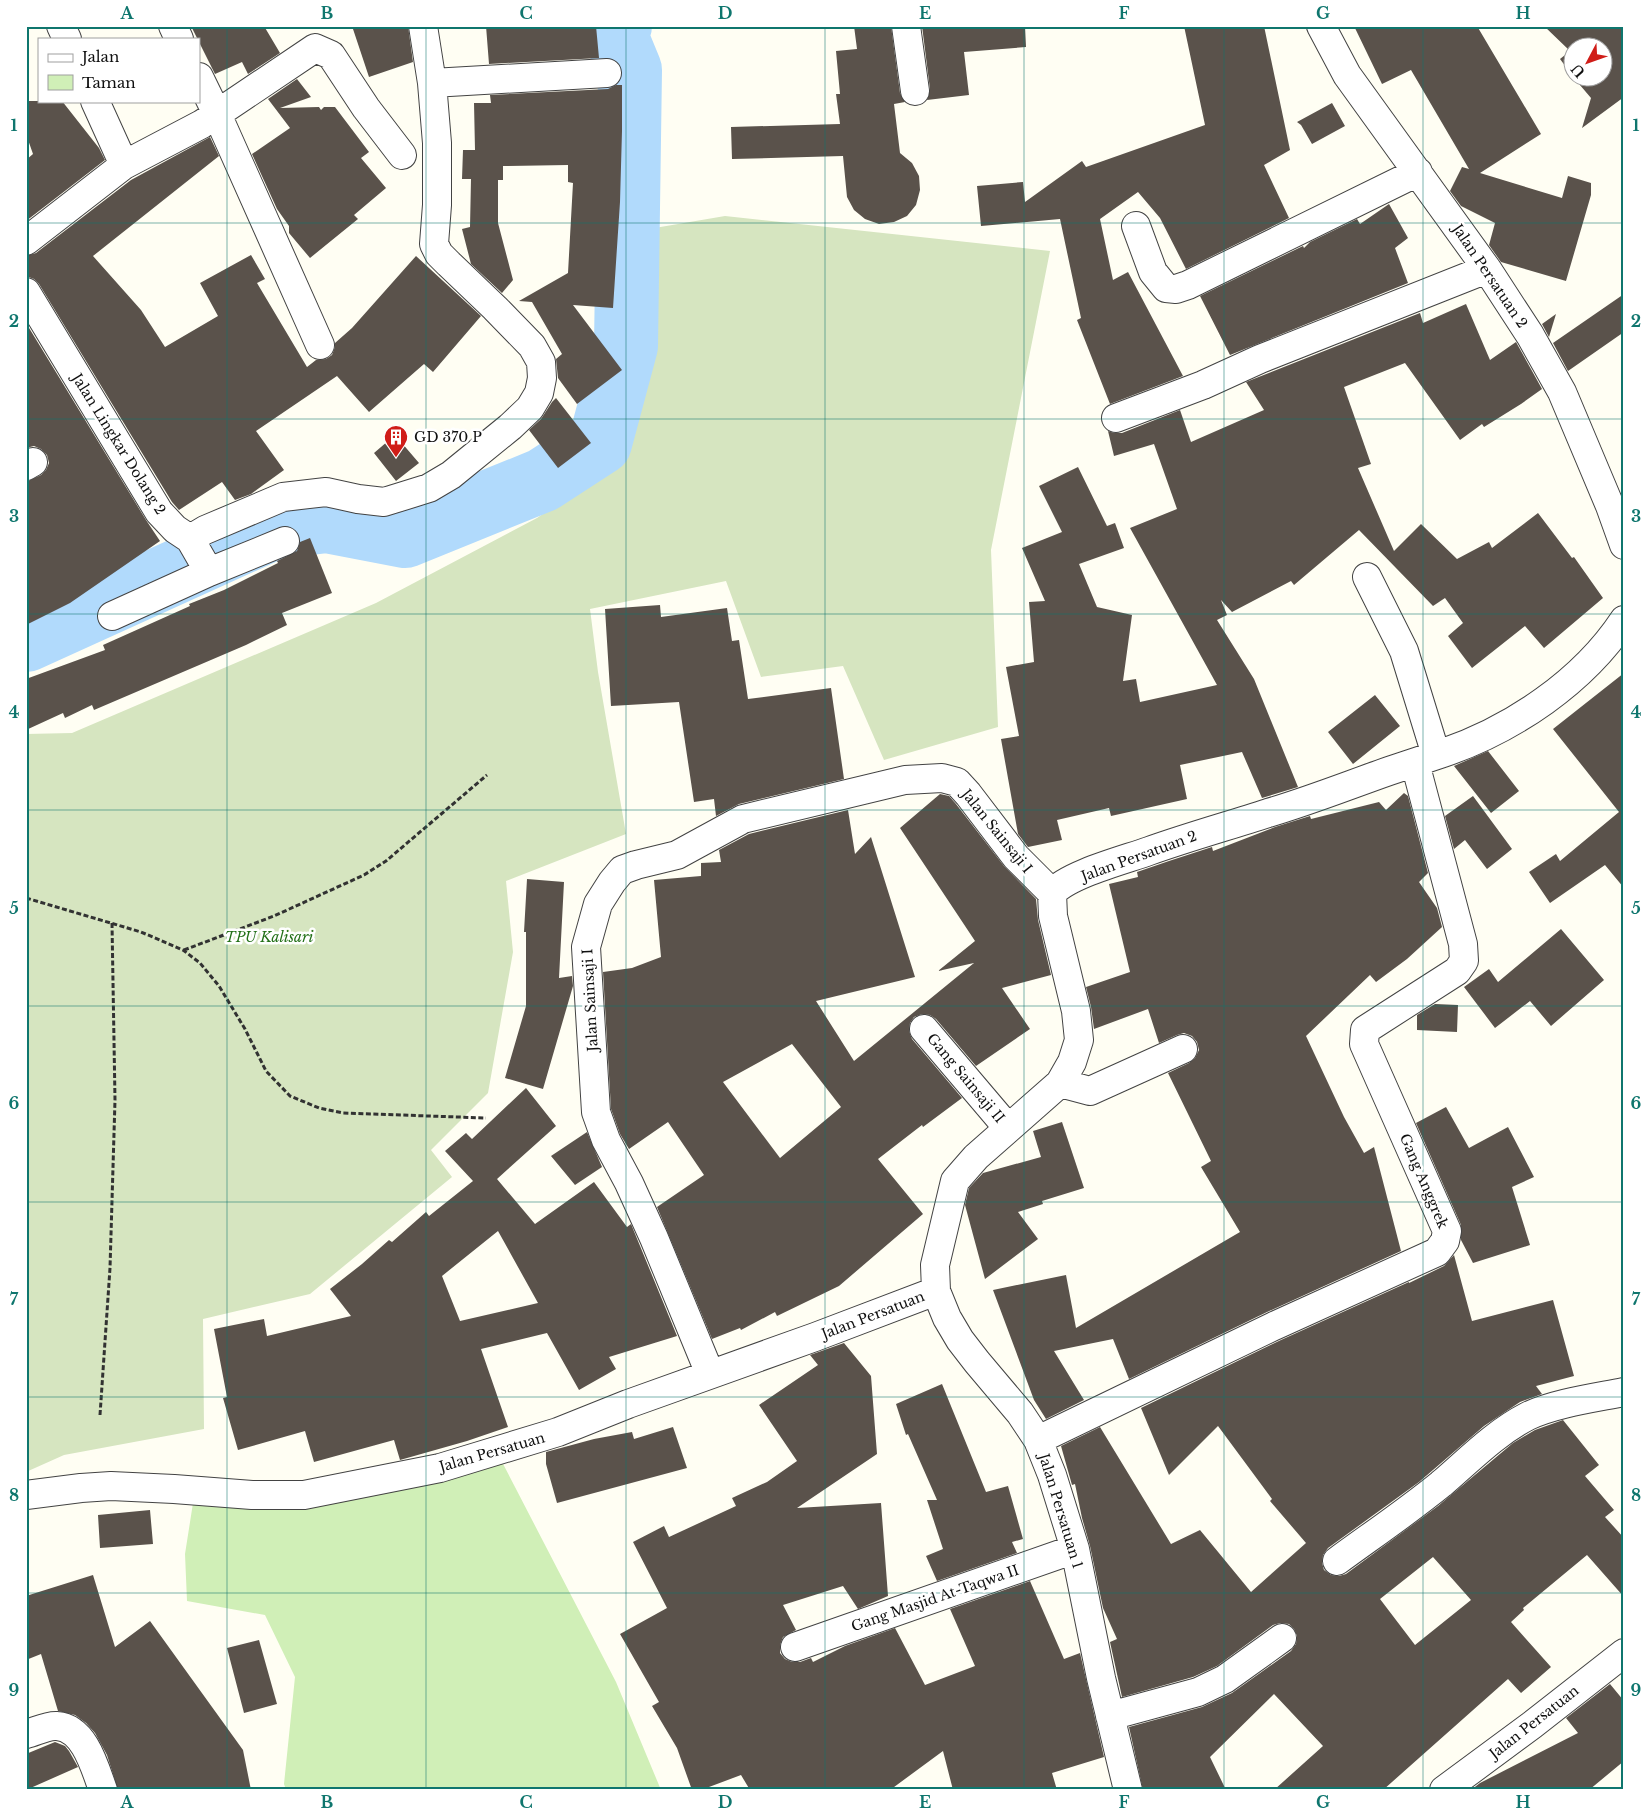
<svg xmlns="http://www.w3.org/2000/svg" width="1650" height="1816" font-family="'Libre Baskerville',serif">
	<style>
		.green { fill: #d0efb7 }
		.cemetery { fill: #d6e5c0 }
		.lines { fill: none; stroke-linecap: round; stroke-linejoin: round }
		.river { stroke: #b1dafc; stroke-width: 64 }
		.building { fill: #5a524b; fill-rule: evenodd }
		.minor-casing { stroke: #434343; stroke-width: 30 }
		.path { stroke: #323232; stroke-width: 3; stroke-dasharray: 5 2.5; stroke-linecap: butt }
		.minor { stroke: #fff; stroke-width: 28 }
		.grid { fill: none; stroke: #0f766e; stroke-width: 1; stroke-opacity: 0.55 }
		.labels { text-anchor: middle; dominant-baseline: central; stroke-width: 5; stroke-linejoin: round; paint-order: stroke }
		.street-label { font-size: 14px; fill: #101010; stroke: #fff }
		.poi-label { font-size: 14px; fill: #101010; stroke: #fff; text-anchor: start }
		.park-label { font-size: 14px; font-style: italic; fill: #237018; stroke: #fff }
		.neatline { fill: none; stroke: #0f766e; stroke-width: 2 }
		.grid-label { font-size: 16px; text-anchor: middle; font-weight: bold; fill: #0f766e }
	</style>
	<rect width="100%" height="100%" fill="#fffef3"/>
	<path class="green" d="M501,1460L616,1682L661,1790H286L284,1784L295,1677L265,1615L187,1601L185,1554L193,1503Z"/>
	<path class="cemetery" d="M725,216L1050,251L991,550L998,727L884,760L843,666L761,677L726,581L590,609L598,672L626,834L506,881L513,952L488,1093L431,1150L452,1177L310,1294L203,1319L204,1429L64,1455L26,1472V734L72,733L376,603L537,518L621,461L637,231Z"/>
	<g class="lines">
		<path class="river" d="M26,640L275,527L327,521L405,536L543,480L600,443L626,346L630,70L616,36L620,26"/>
	</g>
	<path class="building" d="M191,26H264L280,53L248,74L242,62L215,74Z
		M352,26H408L413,62L369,77Z
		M486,26H596L599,58L489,64Z
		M854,26H891L900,93L905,102L894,104L900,153L912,163L919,176L920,190L916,205L907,216L894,222L879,224L865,219L854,210L847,197L843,156L732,159L731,127L840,124L836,94H840L836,51L857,49Z
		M922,26H1025L1026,47L964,52L969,95L927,100L930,89Z
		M1184,26H1264L1290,150L1264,165L1289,218L1186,269L1160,218L1138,192L1100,219L1113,280L1128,272L1183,376L1110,404L1077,320L1081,318L1060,219L981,226L977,186L1023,182L1025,202L1082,161L1086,167L1205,125Z
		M1354,26H1477L1541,134L1480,173L1562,198L1568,176L1591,183V195L1566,281L1501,262L1489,245L1495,223L1461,206L1450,191L1462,167L1469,169L1411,70L1382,84Z
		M1544,26H1624V97L1582,128L1591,98L1574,78H1602V48H1572V75L1560,59L1570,51Z
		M297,79L311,97L280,108L319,107L321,110L324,107H335L369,152L361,158L386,188L354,215L358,219L310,258L289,233V226L277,209L252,154L290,128L268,99Z
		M616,85H622V131L620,202L613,308L573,305L622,370L577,404L558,378L556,359L562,354L532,302L519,301L568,273L573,183L568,182V165L503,166V180H498V223L513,280L502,293L471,264L462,229L470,227L471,179H462L463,150H475L474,103H491L490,95L608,89Z
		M26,101H62L99,148L105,160L26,221V160L33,154L26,134Z
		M1332,103L1345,126L1312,144L1301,125L1297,122Z
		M210,137L219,156L93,256L141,310L165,347L218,316L200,283L251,255L265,279L257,283L307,367L316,360L326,359L332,355L335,347V343L352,328L416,256L481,316L433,372L424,364L369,412L337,376L256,431L284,470L251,494L235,500L222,482L179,510L172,502L39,284L34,279L26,276V256L36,253L131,180Z
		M1389,204L1408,238L1395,248L1408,283L1230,355L1200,296L1303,246L1304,248L1310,242L1357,219L1360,224Z
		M1624,294V332L1568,371L1553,343Z
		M1466,304L1490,360L1516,342L1542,389L1521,404L1484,427L1482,424L1460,440L1405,363L1344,387L1371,464L1358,468L1394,551L1421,524L1457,559L1489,542L1492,548L1538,513L1572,558L1574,557L1603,598L1544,648L1525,626L1472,668L1448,636L1463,623L1445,598L1433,606L1359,530L1294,585L1291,581L1232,612L1221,600L1227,615L1217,620L1254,679L1298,787L1262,798L1242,752L1180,765L1187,799L1111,816L1109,808L1057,820L1062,840L1028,847L1018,834L1001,739L1019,736L1006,667L1034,662L1029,602L1045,601L1022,548L1062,532L1039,486L1078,467L1107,526L1115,523L1124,548L1079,564L1097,607L1132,615L1123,681L1136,679L1140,702L1217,685L1130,528L1177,509L1154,444L1114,456L1108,431L1114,433H1122L1180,410L1191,442L1264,410L1246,382L1420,313L1423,323Z
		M1556,314L1549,337L1542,324Z
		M26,323L146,520L160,541L70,603L26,625V482L41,475L46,470L49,463L47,455L41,449L34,446L26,448Z
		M556,398L591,443L558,468L529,430L541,419L552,402Z
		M395,435L419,463L396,481L374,453Z
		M310,538L332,593L282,613L287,625L246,645L94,710L92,705L65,718L63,713L26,730V679L105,650L103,645L190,606L189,604L224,590L278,563L277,561L297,551L300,542Z
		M660,605L661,617L727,608L732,641L739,640L748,699L831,688L844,779L739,804L716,816L714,799L694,802L679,702L611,706L605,609Z
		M1624,673V888L1605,865L1550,903L1529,872L1556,854L1560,861L1619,812L1553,729Z
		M1375,695L1400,726L1353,764L1328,732Z
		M1488,751L1519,791L1491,813L1454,766Z
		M1404,793L1408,796L1428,873L1419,882L1437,908L1442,927L1407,959L1376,982L1370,975L1306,1036L1344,1117L1364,1153L1374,1147L1401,1251L1267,1312L1129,1379L1113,1339L1054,1351L1084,1400L1046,1419L1034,1400L993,1290L1066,1275L1076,1328L1240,1232L1201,1167L1211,1161L1168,1073L1189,1063L1195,1058L1199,1050L1197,1042L1192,1036L1184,1033L1177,1035L1159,1043L1148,1009L1094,1029L1091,1007L1086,987L1130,972L1109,884L1138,877L1137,872L1169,861L1212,847L1213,851L1275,827L1310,816L1311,819L1379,802L1386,810Z
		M940,794L949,796L956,804L1004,866L1036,899L1038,920L1051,975L1002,988L1030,1029L976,1066L936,1019L930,1015L922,1014L914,1017L910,1023L909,1031L912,1039L962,1098L923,1127L922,1125L878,1159L923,1214L839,1286L777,1316L775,1312L741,1330L740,1328L712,1339L657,1207L704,1175L668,1122L629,1149L620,1134L611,1109L603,972L632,968L661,957L654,880L701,876V863L721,862L719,850L749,834L848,810L855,854L871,837L915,977L816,1001L854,1061L974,963L938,971L975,941L900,828ZM792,1044L841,1107L780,1158L723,1082Z
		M1473,796L1512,849L1487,869L1465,840L1454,849L1445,816Z
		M527,879L564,882L559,978L572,976L573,986L543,1089L505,1078L526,1006V932H524Z
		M1561,929L1604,980L1551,1026L1530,1001L1495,1028L1464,987L1489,969L1498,982Z
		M1435,1004L1458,1005L1457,1032L1417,1030V1015Z
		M526,1088L556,1126L497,1179L535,1224L594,1182L627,1227L631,1224L677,1336L609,1357L616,1369L579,1390L547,1333L481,1349L508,1427L467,1441L400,1460L394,1440L314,1462L305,1431L238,1450L223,1398L227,1397L214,1329L264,1319L267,1336L351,1316L330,1289L362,1264L389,1240L392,1242L426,1212L429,1216L473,1181L445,1151L466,1133L472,1139ZM498,1231L538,1303L460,1321L442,1276Z
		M1446,1107L1469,1148L1508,1127L1534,1177L1512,1187L1530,1245L1473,1263L1461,1240V1225L1416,1123Z
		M1062,1122L1084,1188L1042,1201L1043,1204L1018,1212L1038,1239L985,1279L965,1205L969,1188L983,1173L1041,1157L1033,1131Z
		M587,1132L602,1167L575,1185L551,1156Z
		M1454,1255L1472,1321L1553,1300L1574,1376L1536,1386L1542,1394L1520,1402L1484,1426L1419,1482L1328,1548L1323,1555L1322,1563L1324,1570L1331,1575L1339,1576L1346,1574L1438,1506L1513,1443L1535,1430L1563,1420L1599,1465L1585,1476L1614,1510L1605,1517L1624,1538V1597L1587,1555L1523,1608L1524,1610L1511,1622L1551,1667L1521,1693L1508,1679L1383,1790H1274L1323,1746L1274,1694L1210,1757L1226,1790H1143L1129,1727L1202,1707L1232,1693L1291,1651L1296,1644L1297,1636L1294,1629L1289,1624L1280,1623L1273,1625L1217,1666L1193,1677L1122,1697L1110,1642L1117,1639L1103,1608L1090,1546L1082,1518L1075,1484L1072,1485L1061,1446L1100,1427L1171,1544L1200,1530L1251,1592L1306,1543L1270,1501L1272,1499L1218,1426L1169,1475L1141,1408L1281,1340L1409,1282V1283L1444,1266ZM1433,1557L1471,1600L1415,1645L1380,1599Z
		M844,1343L871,1376L877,1454L797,1508L881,1503L888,1596L858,1609L843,1586L783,1605L796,1630L783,1637L780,1645V1653L785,1659L792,1662H800L811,1658L813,1662L845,1646L895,1628L925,1685L975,1666L950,1609L1030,1581L1064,1659L1080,1653L1104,1757L1052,1773L1057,1790H953L943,1751L890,1790H750L741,1775L701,1790H692L677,1748L652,1706L659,1702L620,1634L667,1608L633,1542L664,1526L669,1537L736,1506L732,1498L767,1482L797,1461L759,1405L818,1365L810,1355Z
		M942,1384L986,1492L1008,1486L1023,1539L1012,1542L1017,1553L937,1581L926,1556L943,1549L927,1500H937L908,1434L906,1435L896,1404Z
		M673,1427L687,1468L557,1503L546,1464V1452L594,1439L632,1432L634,1439Z
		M150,1510L153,1544L100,1548L98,1515Z
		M93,1575L115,1647L150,1621L243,1750L251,1790H118L107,1755L95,1733L86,1723L75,1715L58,1711L41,1654L26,1660V1596Z
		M259,1640L277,1704L244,1713L227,1648Z
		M1610,1684L1624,1701V1761L1589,1790H1471L1480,1783L1578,1733L1566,1718Z
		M55,1742L65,1746L69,1751L78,1767L26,1790V1754Z"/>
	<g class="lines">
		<g class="minor-casing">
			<path id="minor" d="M61,26L67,39
				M173,26L179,39
				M906,26L915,91
				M1321,26L1347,75L1487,269L1530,335L1562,392L1610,506L1624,545
				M199,77L217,114L320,345
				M432,83L607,73
				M95,101L124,165
				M1136,226L1153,272L1166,288L1176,289L1188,285L1418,172
				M26,241L124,165L202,124L315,48L331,55L366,108L402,155
				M26,292L159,512L175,529L190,539L209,572L285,541
				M1116,418L1203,385L1260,359L1487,269
				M26,466L33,462
				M190,539L205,530L283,497L326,492L358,499L384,502L429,488L451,475L510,427L530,408L539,393L542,378L541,362L532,346L495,308L449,264L439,254L434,244L437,205V143L432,83L423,26
				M1367,577L1404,651L1436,755
				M112,616L209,572
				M924,1029L1008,1128
				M1060,1083L1090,1091L1183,1049
				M710,1374L654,1238L629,1183L606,1140L596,1112L586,947L598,904L612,882L622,870L636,865L677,855L743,819L905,780L942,778L957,782L968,794L1016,857L1052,893
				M1038,1440L1274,1326L1437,1252L1445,1241L1447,1231L1364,1044L1365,1030L1457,971L1464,961L1463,944L1415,763
				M26,1495L81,1488L111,1486L174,1489L252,1495H304L440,1468L558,1432L628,1404L815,1337L936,1291
				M1337,1561C1371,1536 1408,1511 1441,1484C1469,1460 1495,1433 1528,1416C1556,1403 1594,1398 1624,1392
				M795,1647L1075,1549
				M1110,1716L1198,1692L1225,1679L1282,1638
				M26,1734C35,1732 47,1725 57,1726C85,1728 95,1768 103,1790
				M1128,1790L1101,1678L1075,1549L1052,1475L1038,1440L1020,1413L977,1362L960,1340L947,1318L936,1291L935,1265L955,1181L976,1157L1060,1083L1072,1062L1079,1040L1076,1011L1053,916L1052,893C1069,874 1124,860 1149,851C1188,837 1228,826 1268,813C1309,801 1349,785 1389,771C1407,765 1425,759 1443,753C1513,729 1583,682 1624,620
				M1444,1790L1532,1725L1624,1653"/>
		</g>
		<path class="path" d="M26,898L141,932L183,950L200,963L219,986L245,1029L266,1071L290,1096L319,1108L343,1113L486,1118
			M184,950L274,916L364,875L386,861L487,775
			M100,1415L110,1268L115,1100L112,923"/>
		<use href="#minor" class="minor"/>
	</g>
	<path class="grid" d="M227,26V1790M426,26V1790M626,26V1790M825,26V1790M1024,26V1790M1224,26V1790M1423,26V1790M26,223H1624M26,419H1624M26,614H1624M26,810H1624M26,1006H1624M26,1202H1624M26,1397H1624M26,1593H1624"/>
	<defs>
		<g id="building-pin" transform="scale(1.25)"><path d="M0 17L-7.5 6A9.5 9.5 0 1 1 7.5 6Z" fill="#d01d18" stroke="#fff"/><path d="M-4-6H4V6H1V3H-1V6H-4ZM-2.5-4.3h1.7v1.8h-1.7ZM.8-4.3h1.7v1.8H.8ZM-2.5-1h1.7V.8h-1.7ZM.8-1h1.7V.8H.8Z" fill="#fff"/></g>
	</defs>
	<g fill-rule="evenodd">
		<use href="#building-pin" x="396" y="437"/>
	</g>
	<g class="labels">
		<g class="street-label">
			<text transform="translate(1490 276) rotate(56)">Jalan Persatuan 2</text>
			<text transform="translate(119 444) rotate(58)">Jalan Lingkar Dolang 2</text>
			<text transform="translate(997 831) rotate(51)">Jalan Sainsaji I</text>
			<text transform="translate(1139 856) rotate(-20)">Jalan Persatuan 2</text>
			<text transform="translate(590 1000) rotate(-93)">Jalan Sainsaji I</text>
			<text transform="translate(966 1078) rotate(50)">Gang Sainsaji II</text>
			<text transform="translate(1424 1181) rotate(67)">Gang Anggrek</text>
			<text transform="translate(873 1315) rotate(-21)">Jalan Persatuan</text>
			<text transform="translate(492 1452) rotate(-16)">Jalan Persatuan</text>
			<text transform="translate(1061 1511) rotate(73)">Jalan Persatuan 1</text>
			<text transform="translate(935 1598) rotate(-19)">Gang Masjid At-Taqwa II</text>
			<text transform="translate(1534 1722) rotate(-38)">Jalan Persatuan</text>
		</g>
		<g class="poi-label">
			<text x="414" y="437">GD 370 P</text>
		</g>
		<g class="park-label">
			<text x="269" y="937">TPU Kalisari</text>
		</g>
	</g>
	<rect width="1650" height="1816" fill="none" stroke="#ffffff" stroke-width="55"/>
	<rect x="38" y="38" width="162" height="65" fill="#ffffff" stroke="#9f9f9f"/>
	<rect x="48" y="54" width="25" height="8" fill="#ffffff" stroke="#9f9f9f"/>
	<text x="82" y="62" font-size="15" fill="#101010">Jalan</text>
	<rect x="48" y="75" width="25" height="15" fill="#d0efb7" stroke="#9f9f9f"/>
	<text x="82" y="88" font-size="15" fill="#101010">Taman</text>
	<g transform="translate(1588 62) rotate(229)"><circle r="24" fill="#ffffff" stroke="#9f9f9f"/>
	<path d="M0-4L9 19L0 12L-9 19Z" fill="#d01d18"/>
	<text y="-8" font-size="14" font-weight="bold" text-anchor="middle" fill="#101010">U</text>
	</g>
	<rect x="28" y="28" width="1594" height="1760" class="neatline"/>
	<g class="grid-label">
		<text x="127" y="19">A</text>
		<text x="327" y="19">B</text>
		<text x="526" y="19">C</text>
		<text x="725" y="19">D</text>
		<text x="925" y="19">E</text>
		<text x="1124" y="19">F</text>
		<text x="1323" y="19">G</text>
		<text x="1523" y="19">H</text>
		<text x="14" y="131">1</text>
		<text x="1636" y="131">1</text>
		<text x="14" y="327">2</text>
		<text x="1636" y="327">2</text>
		<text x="14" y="522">3</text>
		<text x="1636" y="522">3</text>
		<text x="14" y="718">4</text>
		<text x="1636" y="718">4</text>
		<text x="14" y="914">5</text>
		<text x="1636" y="914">5</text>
		<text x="14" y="1109">6</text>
		<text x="1636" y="1109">6</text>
		<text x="14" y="1305">7</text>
		<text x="1636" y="1305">7</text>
		<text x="14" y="1501">8</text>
		<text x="1636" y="1501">8</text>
		<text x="14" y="1696">9</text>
		<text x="1636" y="1696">9</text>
		<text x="127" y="1808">A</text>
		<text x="327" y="1808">B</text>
		<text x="526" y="1808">C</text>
		<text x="725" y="1808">D</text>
		<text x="925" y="1808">E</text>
		<text x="1124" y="1808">F</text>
		<text x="1323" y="1808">G</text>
		<text x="1523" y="1808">H</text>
	</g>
</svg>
